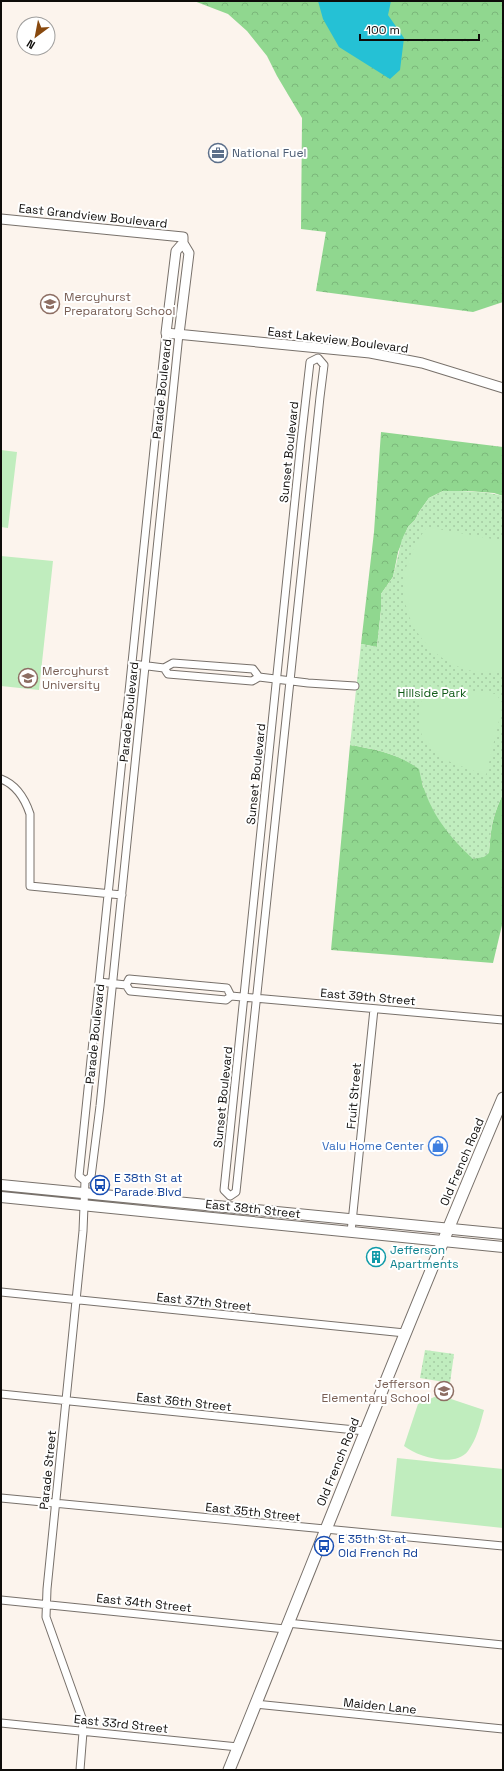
<svg xmlns="http://www.w3.org/2000/svg" width="504" height="1771" font-family="'Space Grotesk',sans-serif">
	<style>
		.forest { fill: url(#forest-crowns) }
		.park { fill: url(#park-dots) }
		.pitch { fill: #c0edbe }
		.water { fill: #25c1d5 }
		.lines { fill: none; stroke-linecap: round; stroke-linejoin: round }
		.minor-casing { stroke: #78716b; stroke-width: 9 }
		.tertiary-casing { stroke: #78716b; stroke-width: 11 }
		.secondary-casing { stroke: #78716b; stroke-width: 12 }
		.primary-casing { stroke: #78716b; stroke-width: 13 }
		.minor { stroke: #fff; stroke-width: 7 }
		.tertiary { stroke: #fff; stroke-width: 9 }
		.secondary { stroke: #fff; stroke-width: 10 }
		.primary { stroke: #fff; stroke-width: 11 }
		.labels { text-anchor: middle; dominant-baseline: central; stroke-width: 4; stroke-linejoin: round; paint-order: stroke }
		.service-label { font-size: 12px; fill: #4e5e75; stroke: #fff; text-anchor: start }
		.street-label { font-size: 12px; fill: #0e0c0a; stroke: #fff }
		.education-label { font-size: 12px; fill: #785e54; stroke: #fff; text-anchor: start }
		.park-label { font-size: 12px; fill: #125c19; stroke: #fff }
		.shop-label { font-size: 12px; fill: #366cbe; stroke: #fff; text-anchor: end }
		.transit-label { font-size: 12px; fill: #164399; stroke: #fff; text-anchor: start }
		.culture-label { font-size: 12px; fill: #0d838f; stroke: #fff; text-anchor: start }
	</style>
	<defs>
		<pattern id="forest-crowns" width="20" height="18" patternUnits="userSpaceOnUse"><rect width="20" height="18" fill="#90d78f"/><path d="M2 6a3 3 0 1 1 6 0M12 15a3 3 0 1 1 6 0" fill="none" stroke="#7bb77a"/></pattern>
		<pattern id="park-dots" width="8" height="8" patternUnits="userSpaceOnUse"><rect width="8" height="8" fill="#c0edbe"/><path d="M2 2h.1M6 6h.1" fill="none" stroke="#a4caa2" stroke-width="1.8" stroke-linecap="round"/></pattern>
	</defs>
	<rect width="100%" height="100%" fill="#fcf4ed"/>
	<path class="forest" d="M194,1H503V302L473,312L316,291L326,232L301,229L302,118L277,76L267,56L247,31L228,14Z
		M381,432L503,447V496L494,493L468,491H443L429,498L419,512L415,520L408,527L398,552L393,577L381,594V610L377,647L361,644L374,532Z
		M350,745C375,749 399,754 420,769L423,787L489,853C491,828 492,817 503,794V921L493,963L331,950Z"/>
	<path class="park" d="M443,491C463,491 484,491 503,496V794C492,817 491,828 489,853L484,857L473,859C445,833 426,807 419,769C398,754 375,749 350,745L361,644L377,647L381,610V594L393,577L402,539L408,527L415,520L419,512L429,498Z
		M425,1350L454,1354L450,1383L420,1378Z"/>
	<path class="pitch" d="M1,450L17,452L8,528L1,527Z
		M427,527L503,541V672C448,681 395,630 405,573C408,556 417,541 427,527Z
		M1,556L53,561L39,690L1,686Z
		M425,685L496,694L503,704L486,775C456,764 419,757 419,718C419,707 423,695 425,685Z
		M439,1395L484,1410C480,1424 477,1439 468,1451C455,1468 418,1457 404,1446L418,1404Z
		M397,1458L503,1469V1528L391,1516Z"/>
	<path class="water" d="M318,1H391L388,15L404,38L400,70L390,79L339,47L323,19Z"/>
	<g class="lines">
		<g class="minor-casing">
			<path id="minor" d="M318,358L324,365L320,397L236,1192L230,1196L224,1190L301,441L310,362Z
				M173,663L253,669L259,677L252,681L168,674L164,668Z
				M132,664L164,668
				M259,677L308,683L355,686
				M1,779C17,785 25,799 30,814V886L122,895
				M99,982L126,985
				M231,996L227,988L129,979L126,985L130,991L226,1000L231,996L503,1020
				M85,1181L79,1176L166,333
				M85,1181L91,1177L100,1106L179,334
				M351,1232L374,1009
				M1,1292L405,1333
				M1,1394L365,1431
				M1,1498L503,1546
				M1,1600L285,1629
				M287,1623L503,1645
				M255,1704L503,1729
				M1,1723L238,1747
				M80,1770L83,1732L82,1718L46,1617L47,1589L83,1231L85,1181"/>
		</g>
		<g class="tertiary-casing">
			<path id="tertiary" d="M1,219L183,237V243L176,251L166,333L370,353L422,363L503,388
				M179,334L189,253L183,243"/>
		</g>
		<g class="secondary-casing">
			<path id="secondary" d="M1,1185L503,1234
				M1,1197L503,1247"/>
		</g>
		<g class="primary-casing">
			<path id="primary" d="M229,1770C320,1546 408,1321 503,1098"/>
		</g>
		<use href="#minor" class="minor"/>
		<use href="#tertiary" class="tertiary"/>
		<use href="#secondary" class="secondary"/>
		<use href="#primary" class="primary"/>
	</g>
	<defs>
		<g id="office-ring" transform="scale(1)"><circle r="9.5" fill="#fff" stroke="#5c6f8a" stroke-width="1.5"/><path d="M-6-3h4V-5.5h4V-3h4V5H-6ZM-1-4.5V-3h2v-1.5ZM-6 0V1H6V0Z" fill="#5c6f8a"/></g>
		<g id="school-ring" transform="scale(1)"><circle r="9.5" fill="#fff" stroke="#8d6e63" stroke-width="1.5"/><path d="M0-5L7-2L0 1L-7-2ZM-4 1L0 2.5L4 1V4Q0 6-4 4Z" fill="#8d6e63"/></g>
		<g id="university-ring" transform="scale(1)"><circle r="9.5" fill="#fff" stroke="#8d6e63" stroke-width="1.5"/><path d="M0-5L7-2L0 1L-7-2ZM-4 1L0 2.5L4 1V4Q0 6-4 4Z" fill="#8d6e63"/></g>
		<g id="shop-ring" transform="scale(1)"><circle r="9.5" fill="#fff" stroke="#3f7fe0" stroke-width="1.5"/><path d="M-5-2.5h2.3a2.7 3.5 0 0 1 5.4 0H5L5.5 6h-11ZM-1.5-2.5h3a1.5 2.3 0 0 0-3 0Z" fill="#3f7fe0"/></g>
		<g id="bus-ring" transform="scale(1)"><circle r="9.5" fill="#fff" stroke="#1a4fb4" stroke-width="1.5"/><path d="M-5-6H5V4H4V6H2V4H-2V6H-4V4H-5ZM-3.5-4V0h7V-4ZM-3.5 1.2v1.5H-2V1.2ZM2 1.2v1.5H3.5V1.2Z" fill="#1a4fb4"/></g>
		<g id="building-ring" transform="scale(1)"><circle r="9.5" fill="#fff" stroke="#0f9aa8" stroke-width="1.5"/><path d="M-4-6H4V6H1V3H-1V6H-4ZM-2.5-4.3h1.7v1.8h-1.7ZM.8-4.3h1.7v1.8H.8ZM-2.5-1h1.7V.8h-1.7ZM.8-1h1.7V.8H.8Z" fill="#0f9aa8"/></g>
	</defs>
	<g fill-rule="evenodd">
		<use href="#office-ring" x="218" y="153"/>
		<use href="#school-ring" x="50" y="304"/>
		<use href="#university-ring" x="28" y="678"/>
		<use href="#shop-ring" x="438" y="1146"/>
		<use href="#bus-ring" x="100" y="1185"/>
		<use href="#building-ring" x="376" y="1257"/>
		<use href="#school-ring" x="444" y="1391"/>
		<use href="#bus-ring" x="324" y="1546"/>
	</g>
	<g class="labels">
		<g class="service-label">
			<text x="232" y="153">National Fuel</text>
		</g>
		<g class="street-label">
			<text transform="translate(93 216) rotate(6)">East Grandview Boulevard</text>
			<text transform="translate(338 340) rotate(7)">East Lakeview Boulevard</text>
			<text transform="translate(162 389) rotate(-84)">Parade Boulevard</text>
			<text transform="translate(289 452) rotate(-84)">Sunset Boulevard</text>
			<text transform="translate(129 712) rotate(-84)">Parade Boulevard</text>
			<text transform="translate(256 774) rotate(-84)">Sunset Boulevard</text>
			<text transform="translate(368 997) rotate(5)">East 39th Street</text>
			<text transform="translate(95 1034) rotate(-84)">Parade Boulevard</text>
			<text transform="translate(354 1096) rotate(-85)">Fruit Street</text>
			<text transform="translate(223 1097) rotate(-84)">Sunset Boulevard</text>
			<text transform="translate(462 1162) rotate(-67)">Old French Road</text>
			<text transform="translate(253 1209) rotate(6)">East 38th Street</text>
			<text transform="translate(204 1302) rotate(6)">East 37th Street</text>
			<text transform="translate(184 1402) rotate(6)">East 36th Street</text>
			<text transform="translate(338 1462) rotate(-68)">Old French Road</text>
			<text transform="translate(48 1470) rotate(-84)">Parade Street</text>
			<text transform="translate(253 1512) rotate(6)">East 35th Street</text>
			<text transform="translate(144 1603) rotate(6)">East 34th Street</text>
			<text transform="translate(380 1706) rotate(6)">Maiden Lane</text>
			<text transform="translate(121 1724) rotate(6)">East 33rd Street</text>
		</g>
		<g class="education-label">
			<text x="64" y="297">Mercyhurst<tspan x="64" dy="14">Preparatory School</tspan></text>
			<text x="42" y="671">Mercyhurst<tspan x="42" dy="14">University</tspan></text>
			<text x="430" y="1384" text-anchor="end">Jefferson<tspan x="430" dy="14">Elementary School</tspan></text>
		</g>
		<g class="park-label">
			<text x="432" y="693">Hillside Park</text>
		</g>
		<g class="shop-label">
			<text x="424" y="1146">Valu Home Center</text>
		</g>
		<g class="transit-label">
			<text x="114" y="1178">E 38th St at<tspan x="114" dy="14">Parade Blvd</tspan></text>
			<text x="338" y="1539">E 35th St at<tspan x="338" dy="14">Old French Rd</tspan></text>
		</g>
		<g class="culture-label">
			<text x="390" y="1250">Jefferson<tspan x="390" dy="14">Apartments</tspan></text>
		</g>
	</g>
	<rect width="504" height="1771" fill="none" stroke="#0e0c0a" stroke-width="4"/>
	<g transform="translate(36 36) rotate(212)"><circle r="19" fill="#ffffff" stroke="#9f9e9d"/>
	<path d="M0-3L7 15L0 10L-7 15Z" fill="#88490e"/>
	<text y="-6" font-size="11" font-weight="bold" text-anchor="middle" fill="#0e0c0a">N</text>
	</g>
	<path d="M360 34v6h119v-6" fill="none" stroke="#0e0c0a" stroke-width="2"/>
	<text x="366" y="34" font-size="12" fill="#0e0c0a" stroke="#ffffff" stroke-width="3" paint-order="stroke">100 m</text>
</svg>
